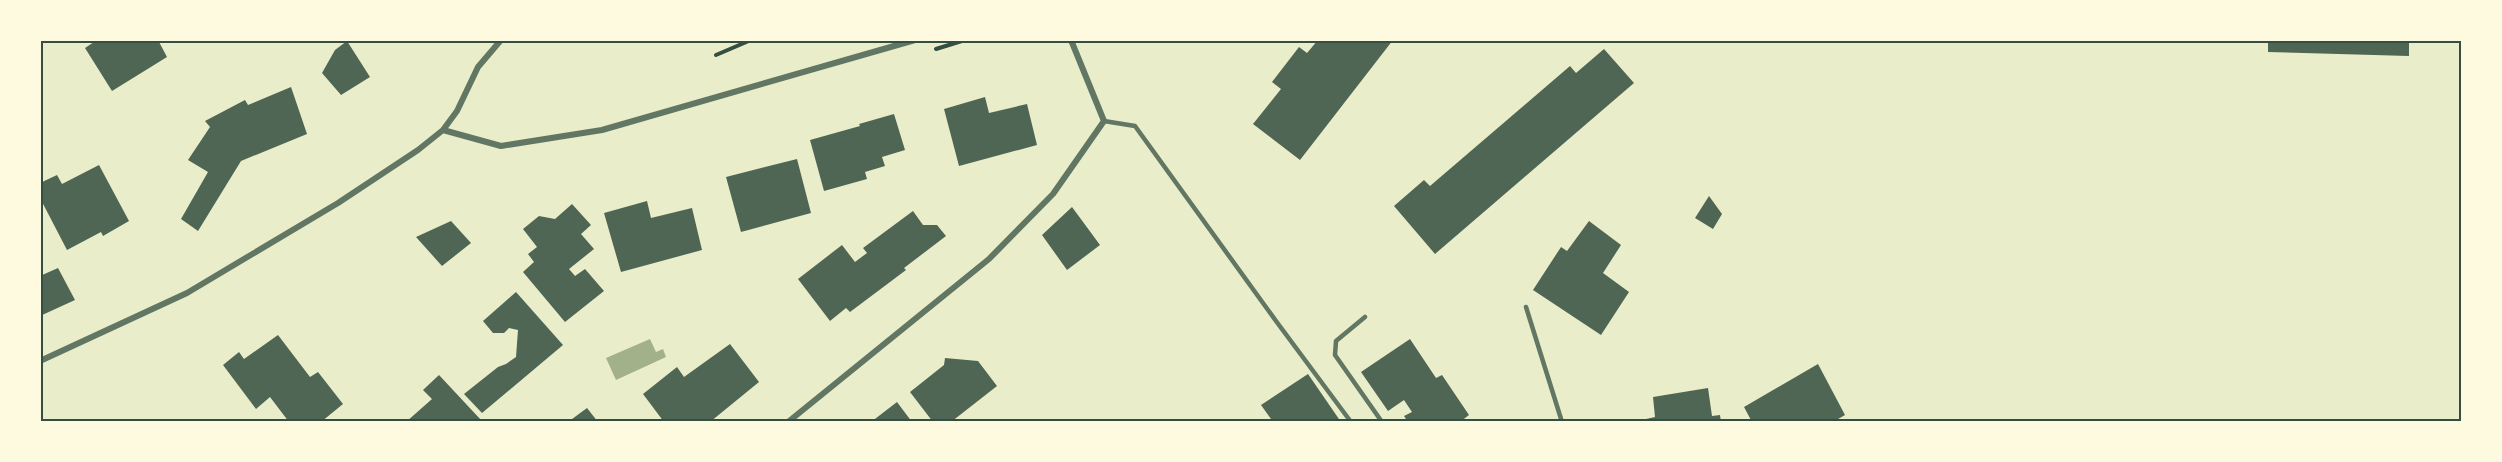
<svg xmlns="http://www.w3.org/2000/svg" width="2502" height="462" font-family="Rubik,sans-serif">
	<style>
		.water { fill: #a3b18a }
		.building { fill: #4f6655 }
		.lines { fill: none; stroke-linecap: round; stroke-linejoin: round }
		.path { stroke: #344e41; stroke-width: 4 }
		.service { stroke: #617663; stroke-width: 4.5 }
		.minor { stroke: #617663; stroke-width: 6 }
		.neatline { fill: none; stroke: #344e41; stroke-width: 2 }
	</style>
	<rect width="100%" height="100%" fill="#e9edc9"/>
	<path class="water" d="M650,339L656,352L663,349L666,357L616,380L606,358Z"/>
	<path class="building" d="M97,40H158L167,57L112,91L85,48Z
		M1318,40H1393L1300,160L1253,124L1281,89L1272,82L1299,47L1307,53Z
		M2268,40H2409V56L2268,52Z
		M347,41L370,77L341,95L322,73L335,50Z
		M1604,49L1634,83L1435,254L1394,206L1424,180L1430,186L1570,66L1576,73Z
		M291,87L307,134L241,161L198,231L181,219L208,172L188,160L210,127L205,121L245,100L248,105Z
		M985,97L989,113L1027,104L1037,145L959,166L944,109Z
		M894,114L905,150L882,157L885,166L865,172L867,179L824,191L810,140L860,126L859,124Z
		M797,159L811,213L741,232L726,177Z
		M99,165L129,221L103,236L101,232L67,250L40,198V183L57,175L62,184Z
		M1709,196L1722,214L1713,229L1695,218Z
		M647,201L651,218L692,208L702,250L621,272L604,213Z
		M572,204L591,225L581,234L594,249L569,269L575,276L585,269L604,291L565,322L523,272L534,262L528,254L537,247L523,229L539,216L555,219Z
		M1072,207L1100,245L1067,270L1042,235Z
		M913,211L923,225H937L946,236L904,268L906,270L850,312L846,308L830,321L798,279L842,245L855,262L867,253L863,248Z
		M451,221L471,243L442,266L416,237Z
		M1589,221L1621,245L1603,273L1629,292L1601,335L1533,290L1561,247L1567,251Z
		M58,268L75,300L40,316V276Z
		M516,292L563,345L482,413L464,394L498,367L506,364L516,357L518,330L509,328L504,333H493L483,321Z
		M278,335L310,377L318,372L343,404L321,422H289L270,397L256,409L223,365L239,352L244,359Z
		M1410,339L1436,378L1442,375L1469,415L1460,422H1408L1404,416L1412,412L1404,400L1388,411L1361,372Z
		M730,344L759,382L710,422H664L643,394L677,367L684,377Z
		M945,358L978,361L997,386L951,422H933L910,392L944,365Z
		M1818,364L1845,415L1833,422H1752L1744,407Z
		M1308,374L1341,422H1267L1271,419L1261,405Z
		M439,375L481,420L478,422H406L432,399L423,390Z
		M1708,388L1712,416L1720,415L1721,422H1646V419L1655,417L1653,397Z
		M897,402L912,422H871Z
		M587,408L598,422H568Z"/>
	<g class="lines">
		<path class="path" d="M936,49L965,40
			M716,55L751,40"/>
		<path class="service" d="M1104,121L1135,126L1276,321L1351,422
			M1526,307L1562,422
			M1365,317L1336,341L1335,355L1382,422"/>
		<path class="minor" d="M443,130L501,146L602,130L915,40
			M40,361L187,293L338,203L418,150L443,130L457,111L478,67L501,40
			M788,422L989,259L1053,194L1104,121L1071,40"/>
	</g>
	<rect width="2502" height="462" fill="none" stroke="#fefae0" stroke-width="84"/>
	<rect x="42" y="42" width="2418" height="378" class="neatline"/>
</svg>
